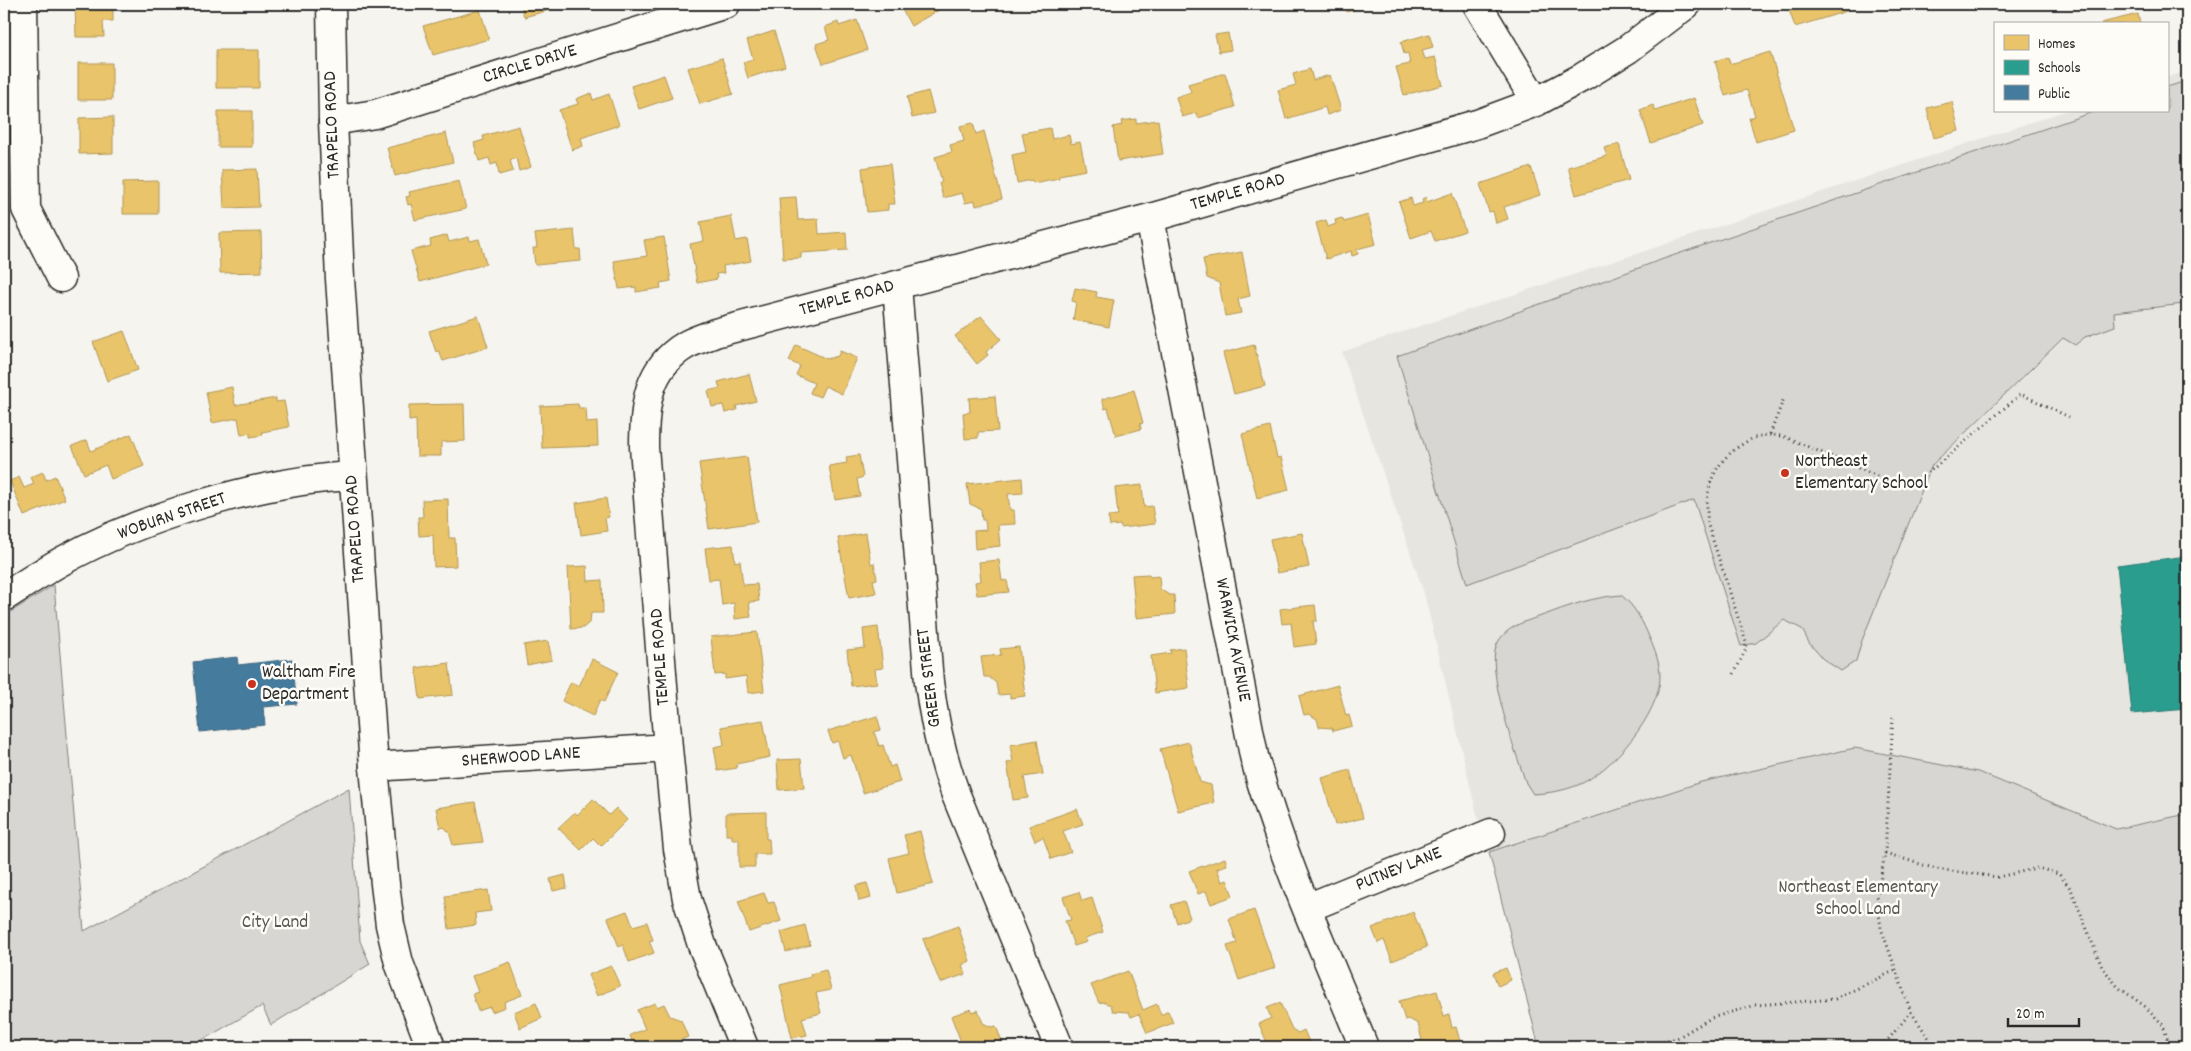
<svg xmlns="http://www.w3.org/2000/svg" width="2191" height="1051" font-family="Dekko,sans-serif">
	<style>
		.built { fill: #e6e5e0 }
		.green { fill: #d7d6d2; stroke: #81807e }
		.homes { fill: #e9c46a; stroke: #b09657 }
		.schools { fill: #2a9d8f; stroke: #2a7b71 }
		.public { fill: #457b9d; stroke: #3d637b }
		.lines { fill: none; stroke-linecap: round; stroke-linejoin: round }
		.street-casing { stroke: #2b2b2b; stroke-width: 31 }
		.secondary-casing { stroke: #2b2b2b; stroke-width: 31 }
		.path { stroke: #2b2b2b; stroke-width: 3; stroke-dasharray: 1 4; stroke-linecap: butt }
		.street { stroke: #fdfcf7; stroke-width: 28 }
		.secondary { stroke: #fdfcf7; stroke-width: 28 }
		.poi-dot { fill: #c8321e; stroke: #fdfcf7; stroke-width: 2 }
		.labels { text-anchor: middle; dominant-baseline: central; stroke-width: 5; stroke-linejoin: round; paint-order: stroke }
		.street-label { font-size: 19px; fill: #2b2b2b; stroke: #fdfcf7 }
		.poi-label { font-size: 19px; fill: #2b2b2b; stroke: #fdfcf7; text-anchor: start }
		.park-label { font-size: 19px; fill: #565655; stroke: #fdfcf7 }
	</style>
	<rect width="100%" height="100%" fill="#f5f4ef"/>
	<filter id="ink" filterUnits="userSpaceOnUse"><feTurbulence type="fractalNoise" baseFrequency=".02" numOctaves="2"/><feDisplacementMap in="SourceGraphic" scale="10" xChannelSelector="R" yChannelSelector="G"/><feConvolveMatrix kernelMatrix="1 2 1 2 8 2 1 2 1" color-interpolation-filters="sRGB"/></filter>
	<g filter="url(#ink)">
		<path class="built" d="M2187,71V814L2116,829L1978,772L1701,782L1489,852L1476,810L1424,593L1342,352L2065,111H2167V77Z"/>
		<path class="green" d="M2186,81L2187,296L2184,304L2114,312L2115,326L2085,337L2075,345L2063,338L1932,465L1861,643L1856,661L1841,671L1823,659L1809,643L1802,629L1784,620L1756,643L1741,646L1694,500L1467,584L1397,356L1666,258L2096,111H2167V87Z
			M54,585L84,931L349,788L360,941L370,964L271,1025L262,1006L190,1047H4V616Z
			M1621,595C1635,606 1643,622 1650,639C1655,651 1660,663 1660,676C1661,713 1611,772 1578,785C1563,791 1549,793 1533,794L1526,783C1517,756 1483,666 1498,642C1509,624 1528,621 1547,614C1571,605 1594,597 1621,595Z
			M1855,748L1978,772L2116,829L2187,814V1047H1539L1489,852L1701,782Z"/>
		<path class="homes" d="M75,4H113V21H103L104,37H76Z
			M521,4H556L557,8L524,17Z
			M899,4H943L944,7L911,26Z
			M1343,4H1370L1347,12Z
			M1542,4H1560L1546,11Z
			M1787,4H1844L1847,11L1795,27Z
			M480,10L489,39L433,55L423,26Z
			M2138,14L2140,24H2102L2101,23Z
			M857,20L867,50L823,64L816,44L829,40L825,27L838,22L839,26Z
			M774,31L785,66L748,78L743,62L753,59L747,40Z
			M1228,33L1231,50L1219,52L1215,35Z
			M1429,34L1433,47L1422,50L1425,59L1435,57L1443,85L1404,95L1396,67L1410,64L1408,53L1404,54L1401,42Z
			M216,50H259V88H216Z
			M1770,52L1794,130L1756,142L1749,118L1755,116L1747,90L1725,96L1715,61L1728,57L1730,64Z
			M722,58L733,94L700,104L688,68Z
			M78,63H112V100H78Z
			M1310,69L1313,80L1330,75L1341,110L1327,115L1325,107L1286,119L1278,90L1296,85L1293,74Z
			M1225,73L1235,107L1198,118L1196,113L1182,117L1176,97L1191,92L1188,84Z
			M664,75L672,98L639,109L631,86Z
			M928,91L934,113L912,118L907,97Z
			M591,93L593,100L609,94L619,125L581,138L583,146L572,150L559,110L578,104L576,99Z
			M1694,98L1703,125L1651,143L1640,110L1653,105L1655,111Z
			M1952,102L1959,131L1934,138L1927,108Z
			M218,111H252V147H218Z
			M113,117V153L79,154V118Z
			M1136,119V123L1158,120L1163,154L1118,161L1113,127L1122,125L1121,121Z
			M973,123L976,134L984,131L1002,199L976,206L975,201L965,203L962,193L943,198L939,183L942,182L935,157L952,152L950,145L964,141L960,126Z
			M519,126L531,167L519,171L516,158L510,160L513,171L499,175L497,163L491,165L489,158L479,161L474,143L484,140L483,136Z
			M1050,128L1052,139L1069,135L1071,144L1080,142L1086,170L1059,175V178L1033,183L1032,180L1017,183L1012,155L1026,152L1022,133Z
			M446,133L453,162L395,176L387,148Z
			M1619,144L1629,180L1576,195L1568,167L1607,156L1604,148Z
			M890,164L895,204H888V210L867,212L862,168Z
			M1531,167L1540,195L1504,207L1508,219L1496,223L1493,211L1489,212L1480,184Z
			M257,169L259,207L224,208L222,170Z
			M158,181V214H123V182Z
			M459,181L466,209L415,220L411,204L408,205L406,197L410,196L409,192Z
			M1452,193L1465,231L1435,241L1431,231L1411,238L1399,202L1411,198L1413,206L1423,203L1422,199L1426,197L1427,202Z
			M796,197L798,220L818,219L819,234L846,232L847,250L801,253V258L783,259L779,198Z
			M1368,215L1376,244L1357,249L1358,254L1352,256L1351,251L1326,259L1316,223L1326,220L1328,227L1336,224L1335,220L1342,218L1344,222Z
			M731,216L736,241L747,239L751,261L723,266L724,273L716,274L717,279L697,283L690,244L704,241L700,222Z
			M574,230L576,249H580L581,261L535,265L533,248H537L535,234Z
			M261,232L262,272L220,273L219,233Z
			M447,235L449,242L469,237L470,241L479,239L486,264L420,282L411,251L431,246L430,240Z
			M664,237L671,281L660,283L661,288L636,292V287L619,289L614,261L647,256L644,240Z
			M1242,252L1250,296L1238,299L1241,313L1225,316L1219,283L1207,278L1203,259Z
			M1075,288L1097,292L1096,297L1114,300L1109,327L1073,320L1076,302L1072,301Z
			M478,316L488,347L443,361L439,351L436,352L429,331Z
			M981,316L1001,339L986,352L988,355L977,364L955,336Z
			M124,331L138,370L107,381L93,342Z
			M796,345L827,359L838,356L840,351L857,358L842,394L825,386L820,397L810,393L814,383L796,375L800,366L789,361Z
			M1254,345L1265,386L1234,394L1223,353Z
			M749,374L756,401L736,406L737,410L725,413L723,405L712,407L708,391L720,388L718,382Z
			M232,387L235,405L276,398V402L284,401L289,427L262,432L263,435L250,437V433L241,435L238,418L212,423L206,392Z
			M1134,390L1143,423L1140,424L1141,429L1116,436L1108,408L1105,409L1102,399Z
			M995,396L998,431L978,432V438L965,439L963,413L970,412L969,398Z
			M464,404L465,441L441,442V456H417L416,420L409,421V405Z
			M578,404L579,408H586L587,423L597,422L598,446L542,448L540,406Z
			M1270,427L1277,458L1281,457L1289,490L1257,498L1242,434Z
			M131,434L144,466L111,479L106,465L84,474L72,446L87,440L91,451Z
			M859,455L863,477L857,479L860,496L835,500L829,466L847,463L846,457Z
			M747,457L757,522L709,529L699,463Z
			M43,472L46,480L55,476L65,499L24,516L10,481L19,477L24,488L34,484L31,477Z
			M1022,478L1023,493L1008,494L1010,510H1014L1015,524L998,525L1000,546L975,549L974,531L986,530L985,520H982L981,509L970,504L967,484Z
			M1142,485L1144,507L1152,506L1155,524L1121,528L1120,525L1110,526L1108,516L1118,515L1115,488Z
			M606,498L609,517L605,518L607,531L581,535L576,503Z
			M448,499L449,538H455L456,566L434,567L433,535L419,536L418,517H423L422,500Z
			M866,533L871,564L874,563L877,579L873,580L876,593L849,598L838,538Z
			M1302,533L1309,567L1277,573L1270,539Z
			M733,545L735,562L740,561L743,585L757,584L759,601L749,602L751,617L735,619L734,603L722,605L719,579L709,580L705,548Z
			M999,560L1002,581L1007,580L1009,592L977,595L975,582L981,581L979,562Z
			M587,566L588,581L602,580L603,613H591L590,622L583,628L571,629L568,567Z
			M1149,574L1150,577L1159,576L1160,589L1169,595H1174L1175,614L1136,618L1132,575Z
			M1315,605L1317,621H1313L1316,644L1294,647L1291,623L1282,624L1280,609Z
			M878,627L883,668L875,669L877,683L851,686L847,650L865,648L863,629Z
			M757,632L764,691L748,693L746,676L725,679V674L715,675L711,637Z
			M548,641L552,660L527,665L524,645Z
			M1019,647L1025,696L1010,698V694L998,695L996,683L989,677H984L981,657L1001,655L1000,649Z
			M1184,648L1189,688L1155,693L1151,656L1171,653L1170,650Z
			M592,659L618,672L604,702L600,700L593,716L562,701L571,682L579,686Z
			M449,663L453,695L420,699L416,668Z
			M1338,685L1346,716L1349,715L1352,726L1333,731L1332,728L1319,727L1317,719L1309,714L1304,715L1299,696Z
			M877,716L881,730L874,732L879,746L883,745L890,767L895,765L900,782L863,793L851,755L843,758L838,741L832,743L828,731Z
			M763,720L770,757L736,764L737,768L718,771L714,747L724,745L721,727Z
			M1037,740L1043,774L1024,777L1028,798L1013,800L1007,763L1013,762L1010,745Z
			M1189,742L1200,782L1211,785L1214,803L1178,811L1160,749Z
			M801,759L804,788L779,790L777,760Z
			M1350,770L1363,818L1335,825L1322,778Z
			M593,799L609,815L616,808L627,820L601,846L593,838L581,850L558,828L575,812L577,815Z
			M475,802L483,842L453,845L449,832L444,827L440,828L436,808Z
			M1077,809L1083,824L1063,831L1071,852L1051,859L1043,837L1035,841L1029,826Z
			M766,812V839H769L770,854H755V867H739V839H732V835H726V813Z
			M920,831L933,884L897,893L889,858L909,853L904,835Z
			M1225,858L1227,865L1217,868L1222,882L1227,880L1233,896L1211,904L1206,891L1198,894L1189,871Z
			M565,875L567,888L553,891L550,879Z
			M867,883L871,898L859,901L856,886Z
			M488,890L491,911L475,913L476,925L449,929L445,896Z
			M1079,892L1082,901L1092,898L1103,932L1085,938L1087,942L1074,946L1065,921L1071,920L1063,897Z
			M764,893L768,903L774,902L781,921L749,932L738,901Z
			M1184,901L1190,918L1177,923L1171,905Z
			M1254,910L1275,968L1239,980L1227,946L1237,943L1229,919Z
			M627,911L633,926L647,922L653,940L649,941L654,953L629,962L623,945L619,947L608,918Z
			M1413,912L1427,947L1392,961L1384,940L1378,943L1372,928Z
			M805,925L810,945L786,952L781,932Z
			M958,926L970,961L962,965L966,974L940,983L923,939Z
			M510,962L522,995L504,1002L505,1007L492,1012L490,1007L478,1011L472,994L478,992L472,976Z
			M611,966L620,986L597,996L588,975Z
			M1506,968L1511,980L1498,986L1493,973Z
			M826,970L831,990L816,993L821,1013L802,1018L807,1035L792,1038L780,985L811,977L810,974Z
			M1128,971L1143,1010L1157,1004L1161,1015L1168,1011L1173,1023L1147,1033L1139,1014L1131,1017L1129,1012L1113,1011L1111,1005L1103,1002L1099,1003L1091,985Z
			M1437,991L1444,1016L1449,1014L1452,1028L1456,1027L1461,1045L1416,1047L1414,1042L1422,1040L1418,1024L1409,1019L1405,1020L1399,1001Z
			M536,1003L542,1018L520,1028L514,1012Z
			M655,1003L657,1007L664,1004L670,1016L681,1020L688,1037L663,1047H634L630,1035L645,1029L637,1010Z
			M1280,1003L1292,1029L1298,1033L1304,1030L1311,1047H1269L1259,1024L1271,1018L1267,1008Z
			M971,1009L972,1012L978,1010L983,1023L991,1027L996,1026L1002,1042L988,1047H963L951,1016Z"/>
		<path class="schools" d="M2187,556V709L2132,714L2117,565Z"/>
		<path class="public" d="M237,657L238,665L292,659L297,704L263,707L265,725L200,732L193,662Z"/>
		<g class="lines">
			<g class="street-casing">
				<path id="street" d="M23,4L26,209L61,278
					M1477,4L1536,102
					M333,121L375,114L726,4
					M1150,218L1254,756C1281,857 1325,951 1364,1047
					M897,286L929,682C934,722 942,758 956,795L1059,1047
					M374,767L668,748
					M1307,908L1491,833
					M744,1047L702,945L687,899L678,849L668,748L644,447C644,406 647,368 686,345C695,340 706,337 715,333L1150,218L1477,124L1536,102L1583,77L1628,49L1687,4"/>
			</g>
			<g class="secondary-casing">
				<path id="secondary" d="M331,4L333,121L340,279L374,767L385,884L390,925L399,963L431,1047
					M4,597C23,585 42,572 62,561C141,517 263,480 353,476"/>
			</g>
			<path class="path" d="M2186,378L2187,374
				M1770,434L1784,398
				M1734,674L1745,651L1746,642L1708,525C1704,491 1711,465 1741,445C1756,435 1768,433 1785,437L1889,481L1902,483L1921,479L2021,394L2069,417
				M1885,853L1936,869L1998,877L2038,868L2059,874L2071,889L2102,967L2118,987L2146,1007L2163,1025L2170,1047
				M1911,1012L1935,1047
				M1628,1044L1654,1043L1677,1038L1711,1018L1756,1005L1835,999L1896,970
				M1882,1047L1911,1012L1881,928L1877,899L1885,853L1893,717"/>
			<use href="#street" class="street"/>
			<use href="#secondary" class="secondary"/>
		</g>
	</g>
	<g class="poi-dot">
		<circle cx="1785" cy="473" r="5"/>
		<circle cx="252" cy="684" r="5"/>
	</g>
	<g class="labels">
		<g class="street-label">
			<text transform="translate(530 65) rotate(-17)">CIRCLE DRIVE</text>
			<text transform="translate(333 125) rotate(-92)">TRAPELO ROAD</text>
			<text transform="translate(1238 193) rotate(-16)">TEMPLE ROAD</text>
			<text transform="translate(847 299) rotate(-15)">TEMPLE ROAD</text>
			<text transform="translate(172 517) rotate(-19)">WOBURN STREET</text>
			<text transform="translate(356 529) rotate(-94)">TRAPELO ROAD</text>
			<text transform="translate(1232 640) rotate(79)">WARWICK AVENUE</text>
			<text transform="translate(661 657) rotate(-94)">TEMPLE ROAD</text>
			<text transform="translate(930 678) rotate(-97)">GREER STREET</text>
			<text transform="translate(521 758) rotate(-4)">SHERWOOD LANE</text>
			<text transform="translate(1399 870) rotate(-22)">PUTNEY LANE</text>
		</g>
		<g class="poi-label">
			<text x="1795" y="462">Northeast<tspan x="1795" dy="22">Elementary School</tspan></text>
			<text x="262" y="673">Waltham Fire<tspan x="262" dy="22">Department</tspan></text>
		</g>
		<g class="park-label">
			<text x="1858" y="888">Northeast Elementary<tspan x="1858" dy="22">School Land</tspan></text>
			<text x="275" y="923">City Land</text>
		</g>
	</g>
	<rect width="2191" height="1051" fill="none" stroke="#fdfcf7" stroke-width="20"/>
	<rect x="10" y="10" width="2171" height="1031" fill="none" stroke="#2b2b2b" stroke-width="2" filter="url(#ink)"/>
	<rect x="1994" y="22" width="175" height="90" fill="#fdfcf7" stroke="#a9a8a5"/>
	<rect x="2004" y="35" width="25" height="15" fill="#e9c46a" stroke="#a9a8a5"/>
	<text x="2038" y="48" font-size="15" fill="#2b2b2b">Homes</text>
	<rect x="2004" y="60" width="25" height="15" fill="#2a9d8f" stroke="#a9a8a5"/>
	<text x="2038" y="72" font-size="15" fill="#2b2b2b">Schools</text>
	<rect x="2004" y="85" width="25" height="15" fill="#457b9d" stroke="#a9a8a5"/>
	<text x="2038" y="98" font-size="15" fill="#2b2b2b">Public</text>
	<path d="M2008 1018v8h71v-8" fill="none" stroke="#2b2b2b" stroke-width="2.5"/>
	<text x="2016" y="1018" font-size="15" fill="#2b2b2b" stroke="#fdfcf7" stroke-width="4" paint-order="stroke">20 m</text>
</svg>
